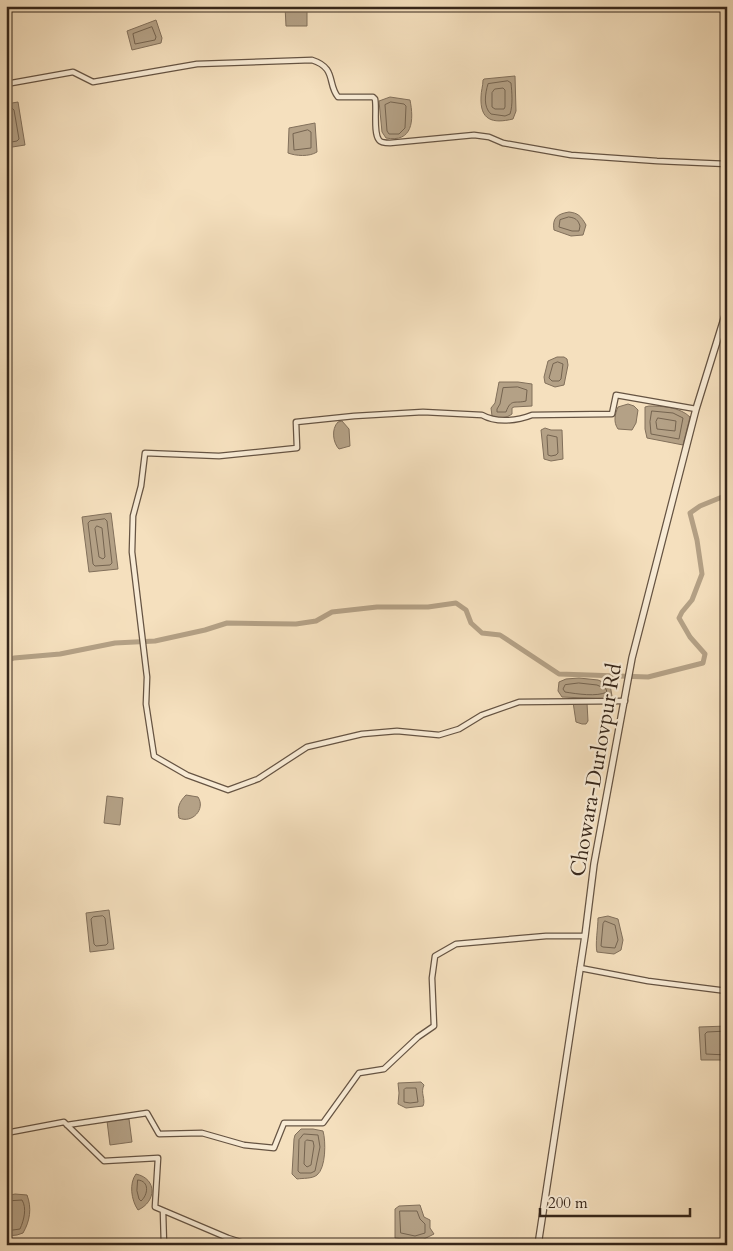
<svg xmlns="http://www.w3.org/2000/svg" width="733" height="1251" font-family="Cardo,serif">
	<style>
		.water { fill: #b4a186; stroke: #82705b }
		.lines { fill: none; stroke-linecap: round; stroke-linejoin: round }
		.shore { stroke: #756450; stroke-width: 1 }
		.canal { stroke: #b4a186; stroke-width: 5 }
		.minor-casing { stroke: #665443; stroke-width: 7 }
		.tertiary-casing { stroke: #665443; stroke-width: 8 }
		.minor { stroke: #f8ebd5; stroke-width: 4.5 }
		.tertiary { stroke: #f8ebd5; stroke-width: 5.5 }
		.labels { text-anchor: middle; dominant-baseline: central; stroke-width: 4.5; stroke-linejoin: round; paint-order: stroke }
		.street-label { font-size: 21px; fill: #36261a; stroke: #f8ebd5 }
	</style>
	<rect width="100%" height="100%" fill="#f5e0be"/>
	<filter id="stains"><feTurbulence type="fractalNoise" baseFrequency=".004" numOctaves="4"/><feColorMatrix values="0 0 0 0 .2 0 0 0 0 .09 0 0 0 0 .02 0 0 0 .5 -.17"/></filter>
	<radialGradient id="worn" r=".72"><stop offset=".6" stop-color="#630" stop-opacity="0"/><stop offset="1" stop-color="#630" stop-opacity=".3"/></radialGradient>
	<path class="water" d="M285,6H307V26H286Z
		M156,20L162,38L161,43L132,50L127,31Z
		M515,76L516,111L513,119C492,124 480,120 481,97C481,91 483,86 483,80L484,79Z
		M390,97L410,100C414,120 413,143 386,138L382,132L379,101Z
		M18,102L25,145L6,148V104Z
		M315,123L317,152C309,157 296,156 288,153L289,128Z
		M569,212C578,213 581,216 586,225L583,235L571,236L554,230C552,218 557,214 569,212Z
		M557,357H564L567,359L568,365L564,385L555,387L545,383L544,377L548,361Z
		M499,382H518L532,384V406L514,407L512,408V414C507,418 498,419 492,416L491,408L495,403Z
		M628,404L634,406L638,410L636,423L632,430L618,429C613,422 615,414 618,407Z
		M649,406C662,406 680,407 690,417L683,445L647,438L645,429V407Z
		M342,421L349,429L350,446L339,449C333,443 331,429 338,422Z
		M545,428L551,430H562L563,459L551,461L544,459L541,430Z
		M111,513L118,569L89,572L82,517Z
		M579,678L598,680L610,685L612,696L609,699L562,697L558,691L559,682L566,679Z
		M573,702L587,703L588,721L586,724H582L576,722Z
		M186,795L198,797C206,809 192,824 179,818C177,808 179,802 186,795Z
		M107,796L123,798L120,825L104,823Z
		M109,910L114,949L90,952L86,913Z
		M608,916L618,919L623,940L621,950L614,954L597,952C595,945 598,927 598,918Z
		M727,1026V1060H701L699,1027Z
		M421,1082L424,1085C420,1093 426,1099 423,1106L406,1108L398,1104L399,1093L398,1083Z
		M129,1119L132,1142L110,1145L107,1121Z
		M301,1129H313L323,1131C326,1141 326,1168 317,1175C312,1179 303,1178 297,1179L292,1174L294,1139L295,1135Z
		M136,1174C158,1179 156,1202 138,1210C131,1200 129,1183 136,1174Z
		M15,1194L27,1195C32,1208 30,1221 23,1233L17,1235L7,1236L6,1196Z
		M420,1205L424,1217L430,1220V1228L434,1234L420,1241L395,1238V1209L399,1206Z"/>
	<g class="lines">
		<path class="shore" d="M152,27L156,37L155,40L135,44L133,34Z
			M508,81L511,83C512,93 513,105 510,114L505,116L491,114C483,107 485,94 488,84Z
			M495,89L503,88L505,90V107L504,109H495L492,107V93Z
			M391,102L404,104L406,106L405,128L399,134H389L387,131L385,105Z
			M6,108H12L14,110L19,139L17,141L6,143
			M308,130L311,132V148L294,150L293,134Z
			M569,217C576,218 578,220 580,226L579,231H572L559,227L560,220Z
			M558,362L563,364L561,379L559,381H552L549,378L553,364Z
			M518,387L527,390L526,401C515,404 511,398 506,412H497V409L500,404L503,388Z
			M652,411L673,413L683,418L679,439L651,434L650,422Z
			M658,418L676,421L675,431L657,429L656,422Z
			M548,435L557,437L558,453L556,455L551,456L548,455L547,437Z
			M105,519L107,521L112,563L110,565L95,566L93,564L88,523L90,521Z
			M97,526L102,528L105,557L103,559L99,557L95,529Z
			M579,683L597,685L606,689L607,692C597,697 577,694 565,692L563,689L565,685Z
			M103,916L105,918L108,943L106,945L96,946L94,944L91,919L93,917Z
			M605,921L615,925L618,940L615,948L603,947L601,946L603,924Z
			M727,1031L707,1032L705,1034L706,1054L727,1055
			M406,1088H416L418,1102L410,1103L404,1102V1090Z
			M304,1134L318,1135L320,1147L315,1171L311,1173H300L298,1171L299,1140Z
			M307,1140L313,1141L314,1146L311,1165L307,1167L304,1164L305,1142Z
			M138,1180C150,1181 148,1195 141,1201L139,1199L137,1191Z
			M6,1201L22,1200C27,1208 24,1220 20,1229L6,1231
			M400,1211H417L420,1219L425,1224V1233L415,1236L401,1233Z"/>
		<path class="canal" d="M6,661L14,658L60,654L115,643L155,641L205,630L227,623L296,624L316,621L332,612L377,607H428L456,603L466,610L471,623L482,633L500,635L559,674L648,677L703,663L705,654L690,637L679,618L682,612L692,600L702,574L697,540L690,513L700,506L727,495"/>
		<g class="minor-casing">
			<path id="minor" d="M6,84L73,72L93,82L197,64L312,60C337,68 327,84 338,97H373L375,99C377,108 373,133 379,140C381,143 387,143 390,143L474,135L489,137L503,143L571,155L657,161L727,164
				M625,701L519,702L482,715L459,729L439,735L397,731L362,734L307,747L258,779L228,790L187,775L154,756L146,704L147,677L132,552L133,516L141,486L145,453L219,456L297,448L296,422L354,416L423,412L482,415C496,423 517,421 532,415L612,414L616,395L696,409
				M580,968L648,981L727,991
				M67,1125L147,1113L159,1134L202,1133L244,1145L274,1148L284,1123H323L359,1073L384,1069L418,1037L434,1026L432,978L435,956L456,944L546,936H585
				M6,1133L64,1122L104,1161L158,1158L155,1207L228,1238L250,1245
				M163,1211L164,1245"/>
		</g>
		<g class="tertiary-casing">
			<path id="tertiary" d="M538,1245L585,936L594,864L632,658L696,409L727,309"/>
		</g>
		<use href="#minor" class="minor"/>
		<use href="#tertiary" class="tertiary"/>
	</g>
	<g class="labels">
		<g class="street-label">
			<text transform="translate(596 770) rotate(-80)">Chowara-Durlovpur Rd</text>
		</g>
	</g>
	<rect width="733" height="1251" fill="none" stroke="#f5e0be" stroke-width="25"/>
	<rect x="8" y="8" width="718" height="1236" fill="none" stroke="#36261a" stroke-width="2.5"/>
	<rect x="12" y="12" width="708" height="1226" fill="none" stroke="#36261a"/>
	<path d="M540 1208v8h150v-8" fill="none" stroke="#36261a" stroke-width="2.5"/>
	<text x="548" y="1208" font-size="15" fill="#36261a" stroke="#f8ebd5" stroke-width="4" paint-order="stroke">200 m</text>
	<rect width="100%" height="100%" filter="url(#stains)"/>
	<rect width="100%" height="100%" fill="url(#worn)"/>
</svg>
